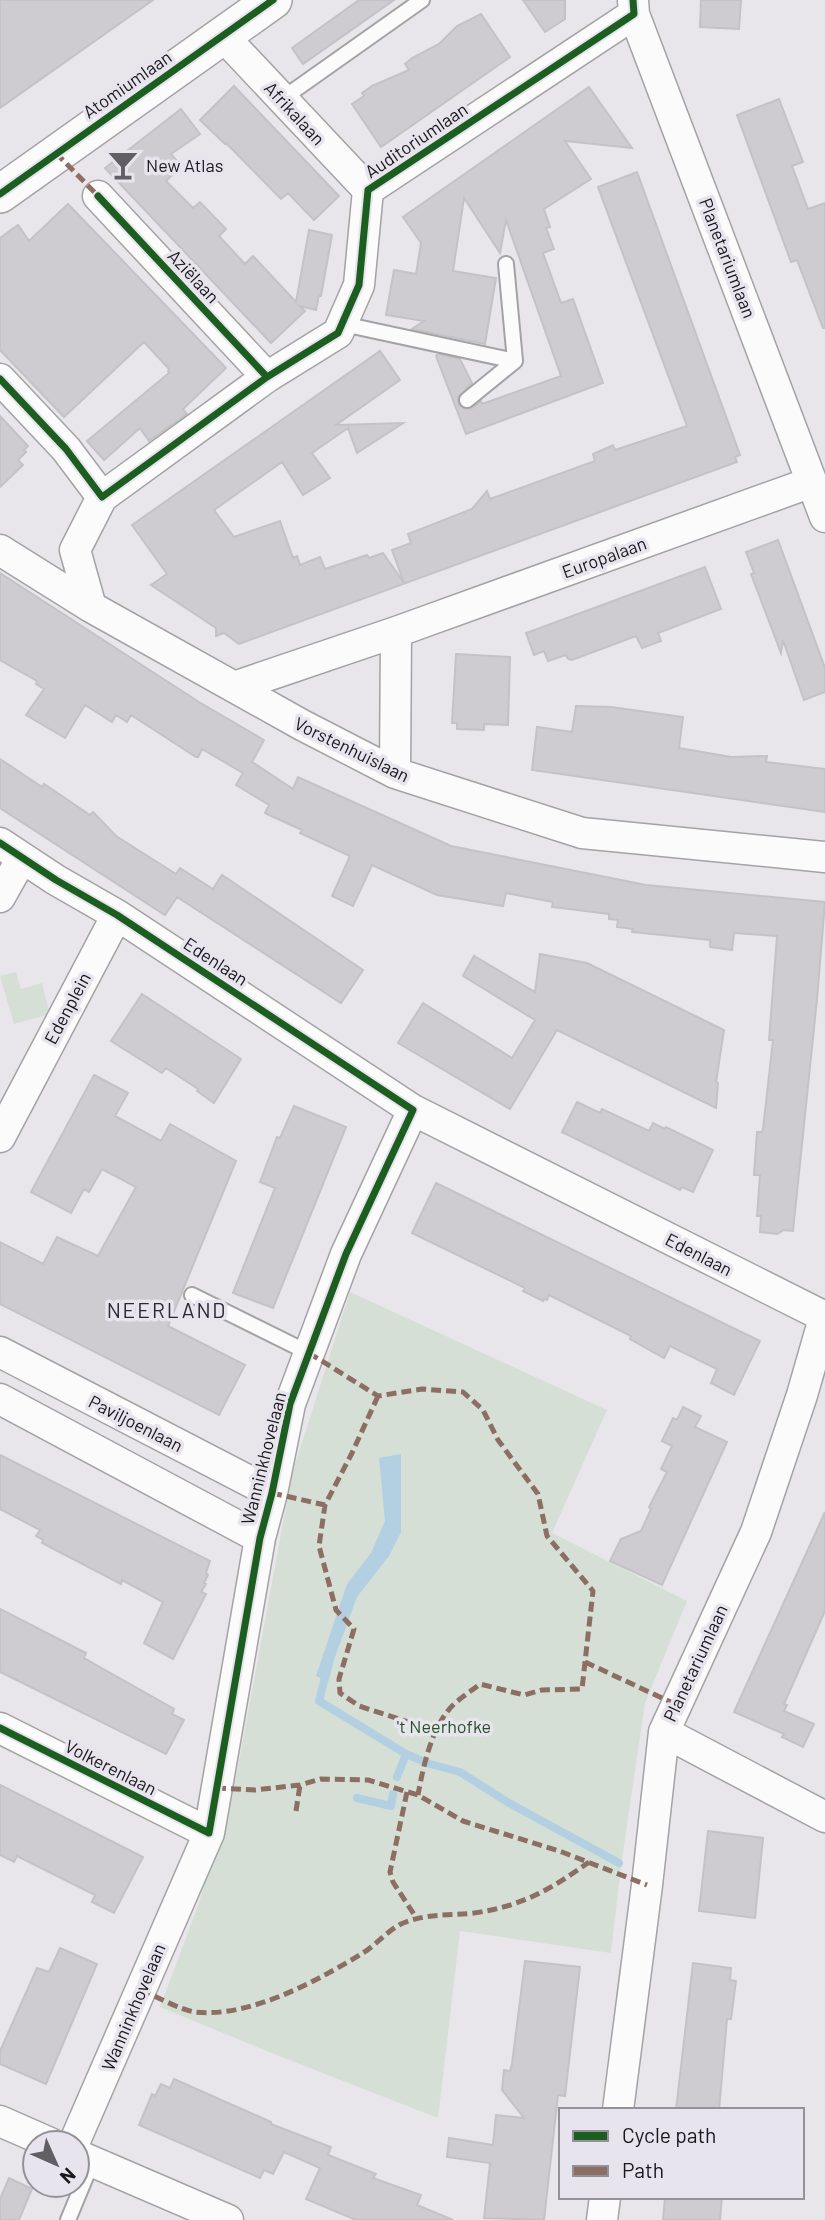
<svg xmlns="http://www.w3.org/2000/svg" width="825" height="2220" font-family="Barlow,sans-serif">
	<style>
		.green { fill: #d5dfd6 }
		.water { fill: #b3d0e2 }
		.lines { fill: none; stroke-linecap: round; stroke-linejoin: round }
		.stream { stroke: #b3d0e2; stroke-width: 8 }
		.building { fill: #ceccd0; stroke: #c3c2c6; stroke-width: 2 }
		.service-casing { stroke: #a3a2a5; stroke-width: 18 }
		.minor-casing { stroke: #a3a2a5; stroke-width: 33 }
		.tertiary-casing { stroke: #a3a2a5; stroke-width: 40 }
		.service { stroke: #fcfbfc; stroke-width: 14 }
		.minor { stroke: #fcfbfc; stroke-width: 30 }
		.tertiary { stroke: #fcfbfc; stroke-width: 37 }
		.quiet { stroke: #8d6e63; stroke-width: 5; stroke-dasharray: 10 5; stroke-linecap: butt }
		.cycleway-casing { stroke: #e7e4ed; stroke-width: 11 }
		.cycleway { stroke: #1b5e20; stroke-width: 7 }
		.labels { text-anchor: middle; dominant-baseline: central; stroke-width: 7; stroke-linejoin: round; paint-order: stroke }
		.street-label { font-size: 18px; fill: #18171a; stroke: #e7e4ed }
		.poi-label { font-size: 18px; fill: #18171a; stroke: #e7e4ed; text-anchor: start }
		.park-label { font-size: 18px; fill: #245226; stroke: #e7e4ed }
		.quarter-label { font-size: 21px; letter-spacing: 2px; fill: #2a282f; stroke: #e7e4ed }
	</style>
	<rect width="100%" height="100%" fill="#e8e6eb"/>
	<path class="green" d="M16,972L21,989L42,983L50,1014L14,1024L0,976Z
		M350,1292L607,1410L552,1533L687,1601L645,1703L621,1866L611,1953L460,1931L438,2118L274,2054L160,2007L198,1906L237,1772L292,1474Z"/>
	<path class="water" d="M401,1454V1532L389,1556L357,1597L335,1657L328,1682L316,1676L347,1584L371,1553L385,1521L379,1458Z"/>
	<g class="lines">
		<path class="stream" d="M327,1669L319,1701L406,1754L430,1764L460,1772L509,1803L619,1863
			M397,1777L406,1754
			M357,1798L391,1806L393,1794"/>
	</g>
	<path class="building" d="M0,0H153L0,108Z
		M359,0H394L303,64L292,48Z
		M523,0H565V19L545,32Z
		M701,0H741L739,29L700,27Z
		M481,14L510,57L381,147L352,104L364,96L362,93L372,86L409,70L405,64L412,58L439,44L457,26Z
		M234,86L339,196L314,220L288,193L281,199L226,143L225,144L200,120Z
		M589,87L632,148L565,141L591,179L544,209L550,227L546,228L554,249L543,253L561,303L573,299L603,383L466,434L436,356L439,354L460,359L472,383L458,397L459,405L464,409L472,408L481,401L482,404L561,376L506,220L500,253L464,198L453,271L496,278L485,344L412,329L424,321L386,315L394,270L416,274L421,243L403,217Z
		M779,99L803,162L792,166L808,209L825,203V328H823L797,260L791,262L737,115Z
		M181,109L200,134L171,154L181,166L166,181L193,208L200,202L226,229L219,236L245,264L253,256L296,302L309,230L332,235L321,296L319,295L316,310L300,306L305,311L271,343L105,168Z
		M637,172L740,455L735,457L737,462L239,644L224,633L216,636V628L151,585L167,574L132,525L380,351L400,380L336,425L403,423L357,453L348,428L312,453L330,478L303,495L282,462L214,510L234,537L280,521L293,558L297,556L300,565L320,557L325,569L367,555L369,558L383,553L404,583L392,550L411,543L408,534L472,509L487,491L490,499L595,461L593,454L613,445L615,450L687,426L598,187Z
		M68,204L226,368L183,409L187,414L149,441L140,428L104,460L87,441L169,373L168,371L169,369L144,342L64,417L0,350V238L18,225L29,241Z
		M0,416L28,446L24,450L26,452L18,460L23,465L0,487Z
		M778,540L825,668V692L804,700L783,640L781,653L751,574L754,573L746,552Z
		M705,567L721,609L658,633L661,641L642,648L636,636L572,660L568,659L566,655L548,661L544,651L534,655L526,633Z
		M0,573L199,702L264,740L252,762L293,789L298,777L451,846L646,885L825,902L817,999L793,1231L784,1230L777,1234L760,1232L761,1216H757L760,1175H754L757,1132H762L763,1129L773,1040H769L777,936L734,933L732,950L710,947V940L632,932L633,929L617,927L618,920L609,919V914L552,907L553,902L506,893L503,906L437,895L372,865L353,906L332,896L350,856L300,833L302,830L269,815L265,813L269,805L236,785L243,773L202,749L198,757H196L131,715L127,722L116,715L112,722L85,705L65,738L26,715L44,689L36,684L37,681L0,660Z
		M456,654L510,657L508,725L484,724V730L457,729V723H452Z
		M576,706L611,707L683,717L679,748L731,757L767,756L766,762L825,769V812L532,770L537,727L572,732Z
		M0,759L42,787L44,784L90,815L93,812L116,836L176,874L180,868L213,889L222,875L363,970L341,1003L177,897L165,915L0,808Z
		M540,954L587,963L724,1030L716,1082L718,1083L716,1108L557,1030L510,1109L398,1043L423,1003L512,1058L535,1020L463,976L474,956L535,992Z
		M142,994L241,1059L214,1103L197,1091L198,1089L166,1068L162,1073L111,1041Z
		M94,1075L128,1093L115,1116L161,1141L170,1124L236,1161L168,1326L245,1365L219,1415L0,1304V1242L43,1264L57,1237L98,1256L136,1187L102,1169L89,1192L84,1189L71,1213L31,1192Z
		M577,1102L600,1113L602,1109L649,1131L653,1123L665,1129L666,1127L713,1150L693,1192L682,1187L680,1190L562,1132Z
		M294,1106L346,1127L273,1308L233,1293L275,1188L260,1182L277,1137L280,1138Z
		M436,1183L760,1341L734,1395L711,1383L717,1369L670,1346L664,1358L630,1339L631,1336L549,1295L547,1300L544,1299L543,1301L523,1291L525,1288L412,1233Z
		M683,1407L701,1416L695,1427L727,1442L662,1585L610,1561L621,1539L641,1531L651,1509L649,1507L667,1472L661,1469L672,1446L662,1441L673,1418L677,1420Z
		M0,1455L210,1561L206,1573L208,1575L204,1583L206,1584L201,1592L206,1594L173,1659L144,1643L163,1602L122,1580L121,1584L42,1543L43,1540L36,1536L40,1530L0,1509Z
		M825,1512V1611L784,1704L787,1705L784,1711L814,1724L803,1747L782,1737L784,1734L734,1712Z
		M0,1609L86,1653L84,1658L174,1709L172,1714L184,1720L166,1754L0,1672Z
		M0,1785L143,1857L114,1913L92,1902L95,1895L17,1856L14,1862L0,1855Z
		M708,1831L763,1838L755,1918L699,1911Z
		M60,1948L97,1964L46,2084L0,2064V2051L37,1968L49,1972Z
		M525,1961L580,1967L565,2096L558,2095L544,2220L484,2218L490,2163L447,2157L449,2138L493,2145L496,2115L524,2118L502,2090L504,2070L510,2071L512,2064Z
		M693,1963L731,1968L730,1980L736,1981L731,2019H727L719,2110H676Z
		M174,2079L271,2122V2124L331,2147L328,2155L376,2174L373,2178L421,2195L417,2205L453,2220H356L306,2199L320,2168L284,2152L273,2174L264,2170L260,2178L139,2125L152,2094L155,2096L161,2084L170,2088Z
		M9,2178L32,2189L19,2220H0V2199Z
		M665,2197H722L720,2220H663Z"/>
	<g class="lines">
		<g class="service-casing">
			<path id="service" d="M282,99L422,0
				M343,324L515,361L506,264
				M467,400L515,361
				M192,1295L309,1353
				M68,2220L92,2162"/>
		</g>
		<g class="minor-casing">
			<path id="minor" d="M633,0L634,14L825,517
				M223,36L368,190
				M98,196L267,377
				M0,379L66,449L102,497
				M0,550L91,607L302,725L395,773L582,833L825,857
				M91,607L75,550L102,497L267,377L338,333L359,285L368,190L634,14
				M234,687L396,632L812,482
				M395,773L396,632
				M0,843L56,880L117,915L413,1110L825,1317
				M0,897L22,858
				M0,1137L117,915
				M0,1352L272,1493
				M0,1399L260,1538
				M0,1728L209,1833
				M664,1732L825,1817
				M618,2110L647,1885L664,1732L756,1532L802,1395L825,1315
				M0,2121L50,2143
				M74,2143L209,1833L260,1538L272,1493L290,1404L346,1254L413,1110
				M77,2155L228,2220
				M602,2220L605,2197"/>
		</g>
		<g class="tertiary-casing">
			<path id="tertiary" d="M0,194L273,0"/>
		</g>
		<use href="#service" class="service"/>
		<use href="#minor" class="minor"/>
		<use href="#tertiary" class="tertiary"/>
		<path class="quiet" d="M56,153L102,200
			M309,1353L378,1396L422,1389L463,1392L483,1410L498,1440L538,1494L547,1536L593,1591L582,1689L542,1690L524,1695L480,1684C471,1691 462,1697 454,1704C432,1725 423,1767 418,1795
			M378,1396L352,1453L325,1505L319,1546L336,1610L354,1629L339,1679L340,1693L359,1706L436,1731
			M272,1493L325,1505
			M585,1662L677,1705
			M216,1788L255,1790L300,1785L321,1779L368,1780L418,1795L463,1821L562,1852L647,1885
			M407,1792L390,1872L393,1882L417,1919
			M296,1811L300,1785
			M141,1990C156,1996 180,2010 195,2012C250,2018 317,1981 363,1953C376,1945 387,1931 401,1924C426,1913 447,1916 474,1913C522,1906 550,1890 589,1862"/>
		<g class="cycleway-casing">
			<path id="cycleway" d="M0,194L273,0
				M98,196L267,377
				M0,379L66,449L102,497L267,377L338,333L359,285L368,190L634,14L633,0
				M0,843L56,880L117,915L413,1110L346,1254L290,1404L272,1493L260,1538L209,1833L0,1728"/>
		</g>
		<use href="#cycleway" class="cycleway"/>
	</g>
	<defs>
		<g id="bar-bare" transform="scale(2.415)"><path d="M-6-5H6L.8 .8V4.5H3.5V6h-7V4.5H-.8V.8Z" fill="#615f63" stroke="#e7e4ed" stroke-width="2.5" paint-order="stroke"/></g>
	</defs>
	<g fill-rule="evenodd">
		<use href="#bar-bare" x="123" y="165"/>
	</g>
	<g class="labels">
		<g class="street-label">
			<text transform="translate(127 84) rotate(-35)">Atomiumlaan</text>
			<text transform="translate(295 113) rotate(47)">Afrikalaan</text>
			<text transform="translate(416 140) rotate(-34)">Auditoriumlaan</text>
			<text transform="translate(728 258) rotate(69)">Planetariumlaan</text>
			<text transform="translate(194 276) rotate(47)">Aziëlaan</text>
			<text transform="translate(604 557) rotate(-20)">Europalaan</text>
			<text transform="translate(352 749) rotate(26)">Vorstenhuislaan</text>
			<text transform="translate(216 961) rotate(33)">Edenlaan</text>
			<text transform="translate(67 1008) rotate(-62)">Edenplein</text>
			<text transform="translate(699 1254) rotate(27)">Edenlaan</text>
			<text transform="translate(136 1423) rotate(27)">Paviljoenlaan</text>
			<text transform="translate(263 1458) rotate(-76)">Wanninkhovelaan</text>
			<text transform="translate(695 1663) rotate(-65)">Planetariumlaan</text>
			<text transform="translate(111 1767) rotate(27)">Volkerenlaan</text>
			<text transform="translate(133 2007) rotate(-67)">Wanninkhovelaan</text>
		</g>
		<g class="poi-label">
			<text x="146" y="165">New Atlas</text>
		</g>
		<g class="park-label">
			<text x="444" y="1726">'t Neerhofke</text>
		</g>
		<g class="quarter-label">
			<text x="167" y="1309">NEERLAND</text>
		</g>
	</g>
	<rect x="559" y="2108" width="245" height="91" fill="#e7e4ed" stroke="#949299" stroke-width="2"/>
	<rect x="573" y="2131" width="35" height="10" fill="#1b5e20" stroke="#949299" stroke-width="2"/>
	<text x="622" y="2143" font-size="21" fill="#18171a">Cycle path</text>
	<rect x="573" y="2166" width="35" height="10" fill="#8d6e63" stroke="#949299" stroke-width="2"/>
	<text x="622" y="2178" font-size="21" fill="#18171a">Path</text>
	<g transform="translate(56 2164) rotate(135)"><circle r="33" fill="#e7e4ed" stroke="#949299" stroke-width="2"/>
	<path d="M0-5L12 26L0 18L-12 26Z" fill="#615f63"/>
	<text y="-10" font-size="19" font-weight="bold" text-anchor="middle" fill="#18171a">N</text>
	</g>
</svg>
